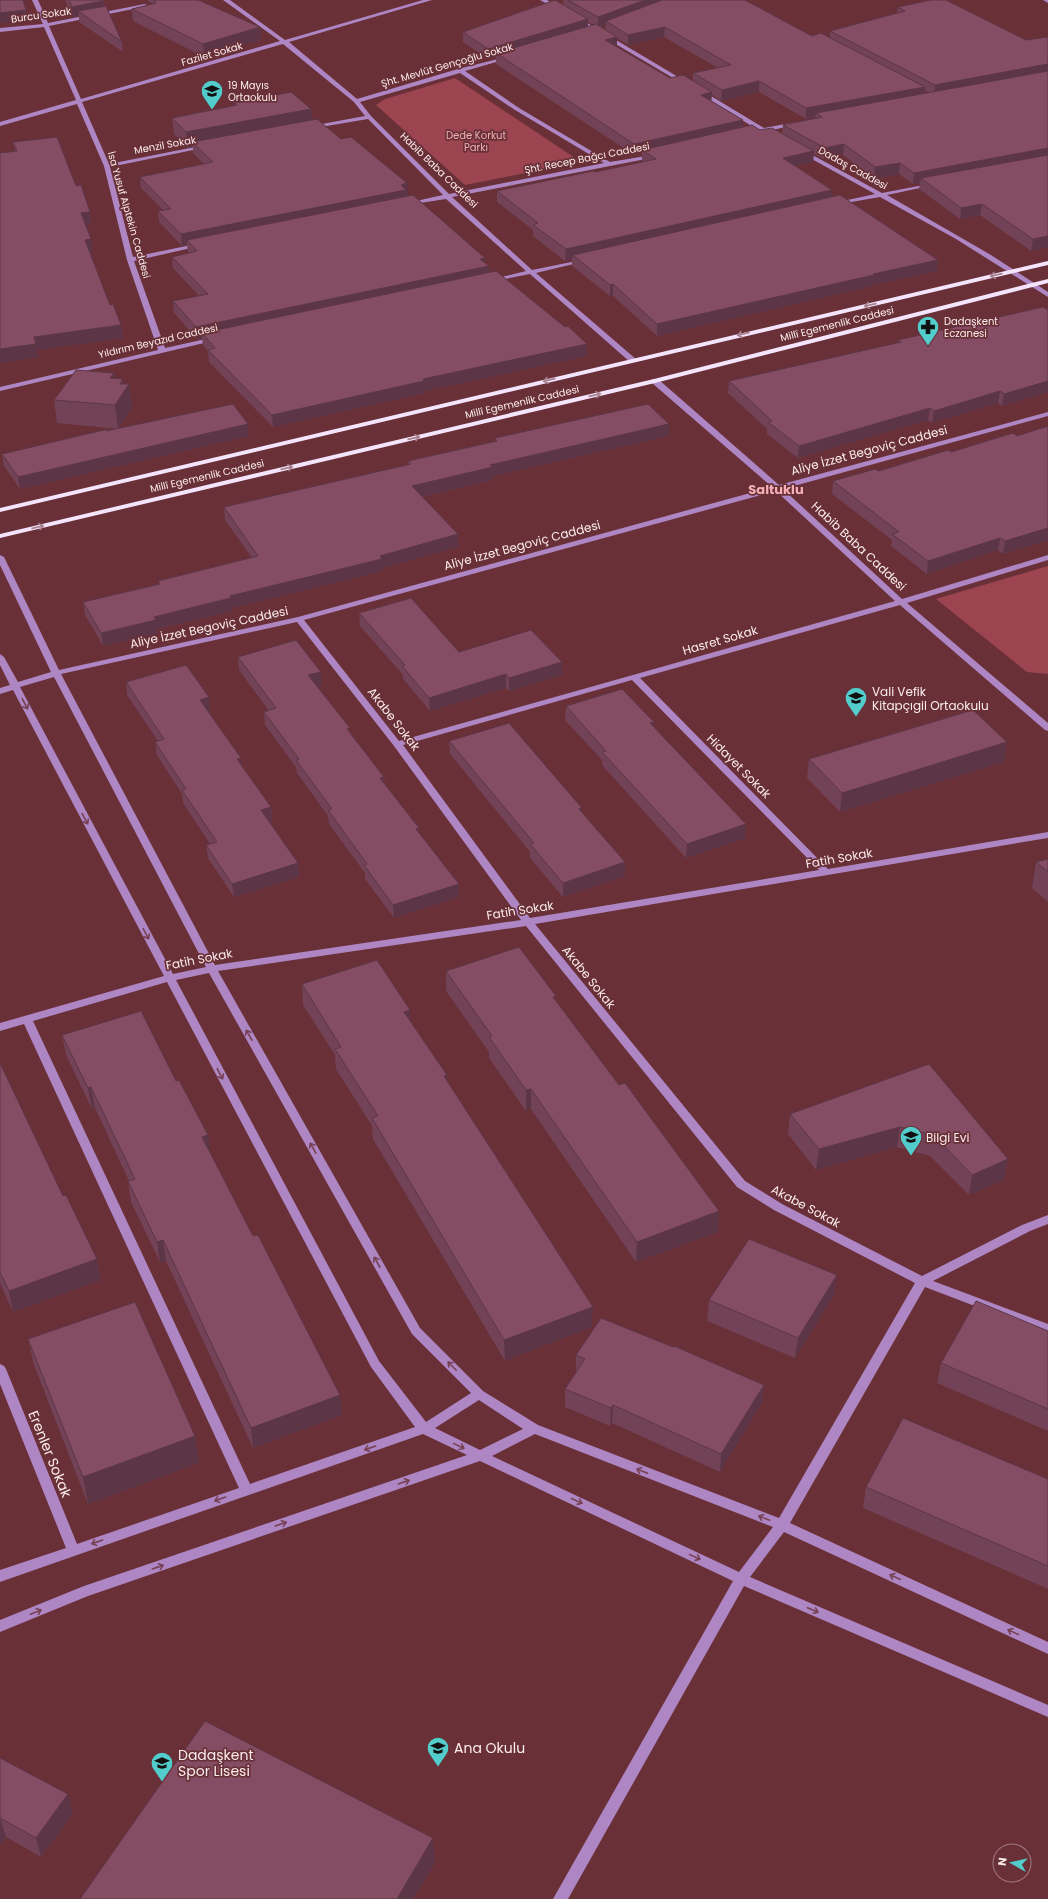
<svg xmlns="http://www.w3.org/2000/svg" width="1048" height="1899" font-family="Poppins,sans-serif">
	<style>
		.green { fill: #9c4551 }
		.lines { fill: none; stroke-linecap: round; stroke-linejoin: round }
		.minor { fill: #ae86c3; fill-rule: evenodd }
		.major { fill: #f4e5fd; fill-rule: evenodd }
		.wall { fill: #724256; fill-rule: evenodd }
		.shaded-wall { fill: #5c3646 }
		.building { fill: #844d64; stroke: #5c3646 }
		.oneway { stroke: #a88191 }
		.oneway2 { stroke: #774154 }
		.labels { text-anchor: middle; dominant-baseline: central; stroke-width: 3.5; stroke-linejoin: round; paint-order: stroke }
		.far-street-label { font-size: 10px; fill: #fbeced; stroke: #693038 }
		.far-poi-label { font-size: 10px; fill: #fbeced; stroke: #693038; text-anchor: start }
		.far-park-label { font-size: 10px; fill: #f0b1b5; stroke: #693038 }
		.street-label { font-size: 12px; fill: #fbeced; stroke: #693038 }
		.poi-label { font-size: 12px; fill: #fbeced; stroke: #693038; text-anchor: start }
		.far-district-label { font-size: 13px; font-weight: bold; fill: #f4b0b5; stroke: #693038 }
		.near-street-label { font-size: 14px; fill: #fbeced; stroke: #693038 }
		.near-poi-label { font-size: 14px; fill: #fbeced; stroke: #693038; text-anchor: start }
	</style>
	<rect width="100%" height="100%" fill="#693038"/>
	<path class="green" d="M455,78L581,162L465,185L376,105L385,99Z
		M1048,566V674L1027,672L936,599Z"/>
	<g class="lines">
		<path class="minor" d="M32,0H38L48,23L145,4L148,6L49,26L81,99L280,41L223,0H230L285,40L423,0H432L289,42L357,99L458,69L510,56V58L465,71L519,108L610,162L658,154V156L656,157L452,197L532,270L586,259V261L536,273L637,360L630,362L530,274L489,282V280L526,271L446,199L407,205V203L443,195L368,119L309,129V127L311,126L365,116L354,102L283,44L82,102L109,164L205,145L208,147L110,167L133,257L201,243L204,245L134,261L165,348L215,337L217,338V340L0,391V387L158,350L127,260L104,166L77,104L0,126V122L76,100L44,27L0,32V28L43,24ZM460,73L515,110L604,163L449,194L371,116L360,102Z
			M540,0H547L563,9L558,10Z
			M1043,0H1048V3Z
			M575,18H579L690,84L685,85L575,20Z
			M701,90L764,128L796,122L799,124L768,131V133L757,132L758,130L699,93L698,92Z
			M801,151H805L882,193L934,183V185L887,195L991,255L1048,292V297L956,239L880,197L834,205V203L875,194L801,153Z
			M652,379H658L779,485L1048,412V416L783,489L902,599L1048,555V560L907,603L1048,723V731L1045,730L900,605L640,678L828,869L1048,832V838L535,924L745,1181L782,1204L922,1276L1022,1225L1048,1215V1224L1030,1231L933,1281L1048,1324V1334L925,1287L790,1523L1048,1642V1654L784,1532L750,1577L1048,1705V1717L744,1586L568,1899H553L733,1581L480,1461L88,1596L0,1632V1620L84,1586L467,1455L423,1434L0,1582V1570L66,1548L0,1384V1364L4,1366L6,1369L77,1544L239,1488L24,1024L0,1031V1023L164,976L13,690L0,694V688L10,685L0,665V654L4,657L18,682L51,672L0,565V555L4,557L59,670L298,617L772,487L652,383ZM776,491L895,601L399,741L304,620ZM297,622L394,746L521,920L215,965L61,674ZM54,677L206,967L173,974L20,687ZM632,680L819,870L530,918L403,745ZM526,926L737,1187L774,1210L915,1283L779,1518L538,1425L483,1391L420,1328L218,971ZM209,973L412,1334L471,1393L426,1422L379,1361L176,980ZM167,982L371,1367L415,1427L250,1484L33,1021ZM479,1400L523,1429L480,1450L435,1428ZM535,1434L773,1527L739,1572L492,1456Z"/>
		<path class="major" d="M1048,261V265L0,512V508Z
			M1048,279V283L655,383L0,538V534L654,379Z"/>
	</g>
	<path class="wall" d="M65,0H103L104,6L122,42L123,52L79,22V16L73,17Z
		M148,0H198L260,27L261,40L204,57L133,21L132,9L152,4L151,2H149Z
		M563,0H745L812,36L830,38V31L897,13L898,7L931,0L1048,247L1031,251L980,215L960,219L919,189L920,183L913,184L899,174L874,179L843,155L824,159L814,154L813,162L795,166L832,197L938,260L937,271L873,285V286L657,336L613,296H610L572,266V259L565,261L533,236V230L497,202V191L595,172L644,162L642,161V153L634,155L496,64V57L488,59L463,42V32L563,5ZM588,22L594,25L588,27ZM605,25H606L605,30L600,27ZM664,37L718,68L693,73V81L670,78L617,47V38L628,45ZM924,90L929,93L924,94ZM759,92L806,119L815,117V118L783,125L782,133L760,130L743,127L711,101L712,95L721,101Z
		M234,103L311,120L341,139L408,195H406L407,196L485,262L489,273L587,344V356L425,391V393L273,427L209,362L208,351L203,345L202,338L197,339L174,313L173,301L199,296L173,268L172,257L189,253L188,252L187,245L182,246L159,222L158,211L163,210L141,188L140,177L204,164L193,153V147L188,148L174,134L172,118L235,106Z
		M13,142L76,186L90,212L91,225H86L91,239L93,252H90L110,305L121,325L123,338L37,350L38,357L0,363L15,151Z
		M1048,310V392L1002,406L998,403L932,423L928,420L798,458L767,434V429L728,393L729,381L898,343V340Z
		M114,373V378L124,384H129L132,407L118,429L57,423L54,400Z
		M248,424L249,436L20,489L4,466L2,454L108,431Z
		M669,424V436L493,476V480L422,497L458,534V547L383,568V571L232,608L233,611L157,629L158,633L103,646L85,615L83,602L159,584L158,581L252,558L225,520L224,507L408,465V461L495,441V438Z
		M1048,426V540L1003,554L998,550L927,574L891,546L892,540L832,494L833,481L879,471L951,452L1017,436Z
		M359,613L459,652L562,662V675L509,691L506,688L430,711L403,679V675L360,626Z
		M238,657L322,685L317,686L350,732L384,777L385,784L419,828V833L459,897L394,918L365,879V873L329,824L328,816L297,773L296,767L265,725L264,712L269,711L239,670Z
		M126,682L210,711H208L242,767L271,807L272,821L269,822L298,863L299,877L234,897L208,858L206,845L210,844L183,803L182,794L157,755L155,742L158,741L127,695Z
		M566,706L654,722V727L745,838L686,858L602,765V760L565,720Z
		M449,741L582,812L625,876L563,897L530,858V852L450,754Z
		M809,759L1004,762L840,812L807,778Z
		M1048,859V902L1032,888L1036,862Z
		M446,971L556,996V1001L619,1085L719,1211L718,1232L636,1262L531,1109L526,1111L489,1058V1052L446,991Z
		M302,984L411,1022L447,1075V1081L592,1327L505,1361L373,1139L372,1126L336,1069L335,1055L303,1005Z
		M62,1035L210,1154L342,1415L253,1448L166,1261L160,1262L131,1202L128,1181H129L95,1108L92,1109L66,1055Z
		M0,1063L63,1196L97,1259L101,1280L13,1312L0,1283Z
		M929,1064L1004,1180L969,1195L930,1156L897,1147L816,1170L788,1134L790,1114Z
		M834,1295L795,1358L707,1321L709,1300Z
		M1048,1331V1431L937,1383L941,1363Z
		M28,1339L195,1436L199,1463L88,1504L34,1365Z
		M576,1355L764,1385L762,1403L720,1472L612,1423L610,1426L565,1407V1389L576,1373Z
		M1048,1479V1589L863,1508L866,1487Z
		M0,1758L73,1814L41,1857L6,1837L0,1845Z"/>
	<path class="shaded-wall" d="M645,0H671L606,21V25L598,27V17Z
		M103,1L104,11H78L79,16L73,17L72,7Z
		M26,10L28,20L0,23V13Z
		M588,19V30L496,53V57L488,59V49Z
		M260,27L261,40L204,57L203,44Z
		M665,27L664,37L628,45V35Z
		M617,37V47L605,40Z
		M1048,64V73L934,95L935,85Z
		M759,81V92L721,101L722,90Z
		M925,87L923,97L816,113L815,117L806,119V108Z
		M712,92L711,103L701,95Z
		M311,109L312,124L192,142L193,147L188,148L186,132Z
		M743,120V131L642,150V153L634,155V144Z
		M844,144L843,155L824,159L825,148Z
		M1048,148V159L921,178L920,183L913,184L914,173Z
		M814,151L813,162L782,169L783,158Z
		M900,163L899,174L874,179L875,167Z
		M407,183L408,195H406L407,201L187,240V245L182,246L181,234Z
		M832,190L831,201L573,255L572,259L565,261L566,249Z
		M982,204L980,215L960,219L961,208Z
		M90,212L91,225L83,226L81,213Z
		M1048,236V247L1031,251L1033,239Z
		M91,239L93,252H87L85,240Z
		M485,258V267L489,266V277L202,333V338L197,339L196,327Z
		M938,260L937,271L873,285V286L657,336V324L873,274Z
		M613,284V296H610V285Z
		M121,325L123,338L37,350L38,357L0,363V349L34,337Z
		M587,344V356L425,391V393L273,427L272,415L423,379Z
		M114,373L116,396L110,378Z
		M123,379L124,391L129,384L132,407L118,429L115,405L120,384Z
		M1048,381V392L1002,406L1004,394Z
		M1000,391L998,403L932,423L934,411Z
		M930,408L928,420L798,458L799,446Z
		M248,424L249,436L20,489L18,477Z
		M669,424V436L493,476V480L412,499V486L490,465Z
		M1048,528V540L1003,554L1005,541Z
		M458,534V547L383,568V571L232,608L233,611L157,629L158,633L103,646L101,633L154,617L230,596Z
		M1000,538L998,550L927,574L928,561Z
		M562,662V675L509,691V678Z
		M321,672L322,685L309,688L308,675Z
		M506,674V688L430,711L429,698Z
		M209,697L210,711L201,713L200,700Z
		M654,722L653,735L650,723Z
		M1007,742L1004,762L840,812L842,793Z
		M241,758L243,771L237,759Z
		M384,777L385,790L380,778Z
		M271,807L272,821L262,824L261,810Z
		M582,808V821L579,809Z
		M746,824L745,838L686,858L687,844Z
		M419,828V841L416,829Z
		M625,862V876L563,897V883Z
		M298,863L299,877L234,897L232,884Z
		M459,884V897L394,918L393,905Z
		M556,996V1016L553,997Z
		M410,1010L411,1030L404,1012Z
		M447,1075L448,1096L444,1076Z
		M91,1087L95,1108L92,1109L88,1088Z
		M531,1089V1109L526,1111V1090Z
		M900,1127L897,1147L816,1170L819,1149Z
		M208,1135L211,1156L202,1137Z
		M1008,1159L1004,1180L969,1195L972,1175Z
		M719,1211L718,1232L636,1262L637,1242Z
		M163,1240L166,1261L160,1262L157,1242Z
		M97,1259L101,1280L13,1312L9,1291Z
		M837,1275L834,1295L795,1358L798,1338Z
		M593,1307L592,1327L505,1361L504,1340Z
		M764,1385L762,1403L720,1472L721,1454Z
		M340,1395L342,1415L253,1448L251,1428Z
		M613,1405L612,1423L610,1426L611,1408Z
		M195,1436L199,1463L88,1504L83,1477Z
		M68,1794L73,1814L41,1857L36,1838Z
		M0,1818L6,1837L0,1845Z
		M433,1838L435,1863L413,1899H397Z"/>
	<path class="building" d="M0,0H23L26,10L0,13Z
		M69,0H103V1L72,7Z
		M154,0H198L260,27L203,44L132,9L156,3Z
		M555,0L588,19L488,49L463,32Z
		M568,0H645L598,17Z
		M662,0H745L812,36L821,33L925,87L806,108L759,81L722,90L693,73L731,65L665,27L628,35L606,21Z
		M931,0H946L1026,40L1048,37V64L935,85L830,31L905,11L898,7Z
		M106,6L122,42L78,11Z
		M596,24L617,37L605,40L670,78L683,75L712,92L701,95L743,120L634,144L496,53Z
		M1048,71V148L914,173L900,163L875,167L844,144L825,148L783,125L822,117L816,113Z
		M291,92L311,109L186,132L172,118L237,105L234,103Z
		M317,119L341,139L351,137L407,183L401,185L406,190L181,234L158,211L171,209L140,177L213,162L192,142Z
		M752,125L760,130L772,128L814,151L783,158L832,190L566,249L533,225L538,223L497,191L593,171L595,172L656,159L642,150Z
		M57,137L76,186L81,185L90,212L81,213L91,239L85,240L110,305L113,304L121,325L34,337L36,344L0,349V153L17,151L13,142Z
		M1048,155V236L1033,239L982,204L961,208L921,178Z
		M413,195L485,258L480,259L489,266L196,327L173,301L208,294L172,257L197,251L187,240Z
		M840,195L938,260L873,274L874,275L657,324L613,284L610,285L573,255Z
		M496,271L565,327L568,326L587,344L423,379L424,381L272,415L208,350L215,348L202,333Z
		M1043,307L1048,310V381L1004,394L1000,391L934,411L930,408L799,446L768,422L772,421L729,381L901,342L898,340Z
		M76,370L114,373L110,378L123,379L120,384H129L115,405L54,400Z
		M233,404L248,424L18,477L2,454L108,429L106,431Z
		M648,404L669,424L490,465L493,467L412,486L458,534L380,556L382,559L230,596L231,598L154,617L156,620L101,633L83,602L160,584L158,581L258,556L224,507L411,464L408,461L497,441L495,438Z
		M1048,426V528L1005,541L1000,538L928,561L892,534L899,532L833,481L875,469L879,471L948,450L951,452L1013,433L1017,436Z
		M411,598L459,652L531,630L562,662L509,678L506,674L429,698L402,666L405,665L359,613Z
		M296,640L321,672L308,675L350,728L347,729L384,777L380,778L419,828L416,829L459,884L393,905L364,865L367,864L328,810L332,809L296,760L299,759L264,712L276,708L238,657Z
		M186,665L209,697L200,700L241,758L237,759L271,807L261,810L298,863L232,884L206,845L217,842L182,790L186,789L155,742L164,739L126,682Z
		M622,689L654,722L650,723L746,824L687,844L602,752L606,751L566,706Z
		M973,710L1007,742L842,793L809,759Z
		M509,723L582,808L579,809L625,862L563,883L530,844L534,843L449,741Z
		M1048,859V872L1036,862Z
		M519,947L556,996L553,997L619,1085L625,1083L719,1211L637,1242L531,1089L526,1090L489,1037L492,1036L446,971Z
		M377,960L410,1010L404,1012L447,1075L444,1076L593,1307L504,1340L372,1118L378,1116L335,1049L341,1047L302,984Z
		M141,1011L176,1081L179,1080L208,1135L202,1137L253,1236L258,1235L340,1395L251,1428L163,1240L157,1242L128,1181L135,1179L91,1087L88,1088L62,1035Z
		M0,1063L63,1196L66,1195L97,1259L9,1291L0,1272Z
		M929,1064L1008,1159L972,1175L934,1135L900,1127L819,1149L790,1114Z
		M749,1239L837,1275L798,1338L709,1300Z
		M976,1301L1048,1331V1409L941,1363Z
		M135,1302L195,1436L83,1477L28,1339Z
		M601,1318L673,1347L674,1346L764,1385L721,1454L613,1405L611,1408L565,1389L585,1359L576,1355Z
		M903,1418L1048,1479V1566L866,1487Z
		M205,1721L433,1838L397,1899H80Z
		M0,1758L68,1794L36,1838L0,1818Z"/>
	<defs><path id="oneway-shaft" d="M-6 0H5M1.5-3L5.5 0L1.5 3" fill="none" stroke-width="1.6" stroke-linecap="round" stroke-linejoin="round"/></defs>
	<g class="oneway">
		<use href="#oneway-shaft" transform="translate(996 275) rotate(167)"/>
		<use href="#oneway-shaft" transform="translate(870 305) rotate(167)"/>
		<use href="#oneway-shaft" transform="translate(743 334) rotate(167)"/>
		<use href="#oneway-shaft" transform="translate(549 380) rotate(167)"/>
		<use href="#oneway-shaft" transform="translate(595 395) rotate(-13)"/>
		<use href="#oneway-shaft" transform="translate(414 438) rotate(-13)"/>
		<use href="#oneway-shaft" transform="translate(287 468) rotate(-13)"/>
		<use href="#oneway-shaft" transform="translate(38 527) rotate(-13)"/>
	</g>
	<g class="oneway2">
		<use href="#oneway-shaft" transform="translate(25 704) rotate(62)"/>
		<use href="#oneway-shaft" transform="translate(85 819) rotate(62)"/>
		<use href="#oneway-shaft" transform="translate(146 934) rotate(62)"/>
		<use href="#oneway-shaft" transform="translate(249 1035) rotate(-119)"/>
		<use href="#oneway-shaft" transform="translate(220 1074) rotate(62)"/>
		<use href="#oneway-shaft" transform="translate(313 1148) rotate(-119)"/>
		<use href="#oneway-shaft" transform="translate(377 1262) rotate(-119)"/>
		<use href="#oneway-shaft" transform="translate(452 1366) rotate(-135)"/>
		<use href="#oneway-shaft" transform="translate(459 1446) rotate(26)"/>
		<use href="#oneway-shaft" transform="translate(370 1448) rotate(161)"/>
		<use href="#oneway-shaft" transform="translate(642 1471) rotate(-159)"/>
		<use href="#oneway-shaft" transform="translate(404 1482) rotate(-19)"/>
		<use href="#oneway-shaft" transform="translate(220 1499) rotate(161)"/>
		<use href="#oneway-shaft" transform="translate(577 1501) rotate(25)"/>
		<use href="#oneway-shaft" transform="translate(764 1518) rotate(-159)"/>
		<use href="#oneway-shaft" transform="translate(281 1524) rotate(-19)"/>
		<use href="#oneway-shaft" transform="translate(97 1542) rotate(161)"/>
		<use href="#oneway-shaft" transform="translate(695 1557) rotate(25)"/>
		<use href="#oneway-shaft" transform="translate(158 1567) rotate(-19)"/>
		<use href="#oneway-shaft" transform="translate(895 1577) rotate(-155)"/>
		<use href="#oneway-shaft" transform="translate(813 1610) rotate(23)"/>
		<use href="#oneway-shaft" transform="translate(36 1612) rotate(-22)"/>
		<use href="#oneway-shaft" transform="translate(1013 1632) rotate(-155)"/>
	</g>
	<defs>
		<g id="school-pin" transform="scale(1.15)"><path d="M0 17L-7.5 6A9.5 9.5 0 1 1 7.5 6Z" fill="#53cdcb" stroke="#693038"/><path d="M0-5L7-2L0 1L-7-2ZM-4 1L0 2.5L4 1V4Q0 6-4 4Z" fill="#111"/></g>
		<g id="pharmacy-pin" transform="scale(1.15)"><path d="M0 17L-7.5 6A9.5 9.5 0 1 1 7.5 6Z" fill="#53cdcb" stroke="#693038"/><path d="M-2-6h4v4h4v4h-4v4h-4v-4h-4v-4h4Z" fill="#111"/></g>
	</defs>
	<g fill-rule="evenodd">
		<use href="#school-pin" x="212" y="91"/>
		<use href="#pharmacy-pin" x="928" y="327"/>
		<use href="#school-pin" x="856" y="698"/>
		<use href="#school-pin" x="911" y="1137"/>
		<use href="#school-pin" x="438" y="1748"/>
		<use href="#school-pin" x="162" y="1763"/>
	</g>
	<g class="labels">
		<g class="far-street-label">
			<text transform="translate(41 15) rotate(-8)">Burcu Sokak</text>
			<text transform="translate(212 54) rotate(-16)">Fazilet Sokak</text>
			<text transform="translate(447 65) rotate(-16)">Şht. Mevlüt Gençoğlu Sokak</text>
			<text transform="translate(165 145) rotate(-10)">Menzil Sokak</text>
			<text transform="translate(587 158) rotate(-11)">Şht. Recep Bağcı Caddesi</text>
			<text transform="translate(853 168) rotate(29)">Dadaş Caddesi</text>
			<text transform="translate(439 170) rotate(44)">Habib Baba Caddesi</text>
			<text transform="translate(129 215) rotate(74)">İsa Yusuf Alptekin Caddesi</text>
			<text transform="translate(837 324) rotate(-14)">Millî Egemenlik Caddesi</text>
			<text transform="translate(158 341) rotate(-13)">Yıldırım Beyazıd Caddesi</text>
			<text transform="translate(522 402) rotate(-13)">Millî Egemenlik Caddesi</text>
			<text transform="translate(207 476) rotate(-13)">Millî Egemenlik Caddesi</text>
		</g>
		<g class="far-poi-label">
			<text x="228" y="85">19 Mayıs<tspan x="228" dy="12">Ortaokulu</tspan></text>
			<text x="944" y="321">Dadaşkent<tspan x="944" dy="12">Eczanesi</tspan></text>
		</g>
		<g class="far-park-label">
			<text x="476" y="135">Dede Korkut<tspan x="476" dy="12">Parkı</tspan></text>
		</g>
		<g class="street-label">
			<text transform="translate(869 450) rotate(-15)">Aliye İzzet Begoviç Caddesi</text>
			<text transform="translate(522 545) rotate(-15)">Aliye İzzet Begoviç Caddesi</text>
			<text transform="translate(859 546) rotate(43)">Habib Baba Caddesi</text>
			<text transform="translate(209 627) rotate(-12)">Aliye İzzet Begoviç Caddesi</text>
			<text transform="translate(720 640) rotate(-16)">Hasret Sokak</text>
			<text transform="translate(394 719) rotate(52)">Akabe Sokak</text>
			<text transform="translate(739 766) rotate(45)">Hidayet Sokak</text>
			<text transform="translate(839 858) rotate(-10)">Fatih Sokak</text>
			<text transform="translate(520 910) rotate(-9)">Fatih Sokak</text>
			<text transform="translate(199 959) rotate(-11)">Fatih Sokak</text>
			<text transform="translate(589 977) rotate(51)">Akabe Sokak</text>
			<text transform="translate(806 1206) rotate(28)">Akabe Sokak</text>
		</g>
		<g class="poi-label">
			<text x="872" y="691">Vali Vefik<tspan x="872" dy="14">Kitapçıgil Ortaokulu</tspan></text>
			<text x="926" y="1137">Bilgi Evi</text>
		</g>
		<g class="far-district-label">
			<text x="776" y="489">Saltuklu</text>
		</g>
		<g class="near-street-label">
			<text transform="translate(50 1454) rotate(68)">Erenler Sokak</text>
		</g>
		<g class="near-poi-label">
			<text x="454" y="1748">Ana Okulu</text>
			<text x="178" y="1755">Dadaşkent<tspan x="178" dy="16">Spor Lisesi</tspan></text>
		</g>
	</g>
	<g transform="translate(1012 1863) rotate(278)"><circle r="19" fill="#693038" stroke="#a37b80"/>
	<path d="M0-3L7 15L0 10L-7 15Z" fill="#53cdcb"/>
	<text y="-6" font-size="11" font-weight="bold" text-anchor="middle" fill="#fbeced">N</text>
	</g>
</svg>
